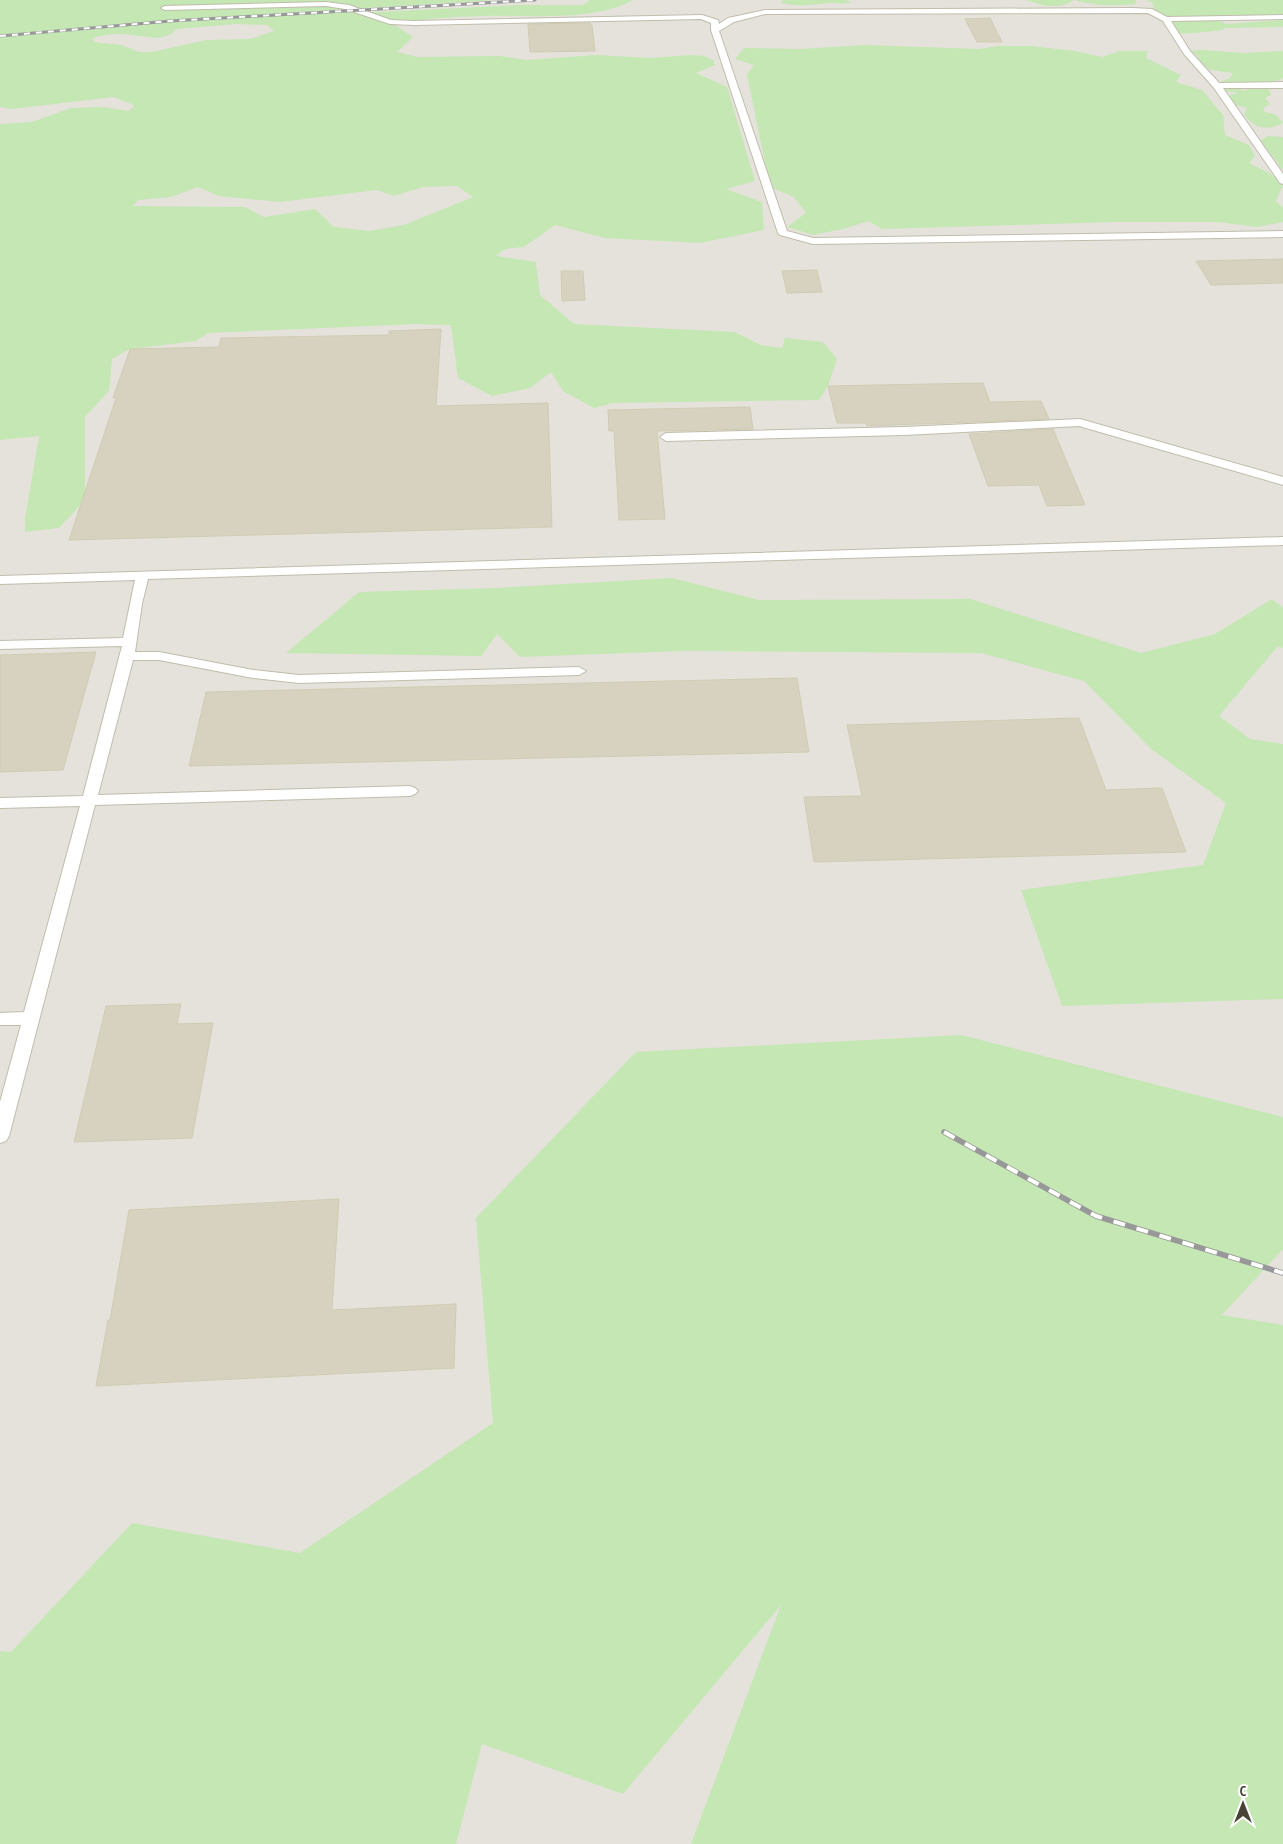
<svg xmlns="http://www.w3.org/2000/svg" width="1283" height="1844" font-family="'PT Sans Narrow',sans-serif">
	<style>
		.industrial { fill: #e4e2db }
		.green { fill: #c4e7b4; fill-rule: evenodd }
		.building { fill: #d6d2bf; stroke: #d0ccb2 }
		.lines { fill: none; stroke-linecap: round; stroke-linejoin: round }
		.service-casing { stroke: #c0bdac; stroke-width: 2 }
		.service { fill: #fff; fill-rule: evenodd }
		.rail-far1-casing { stroke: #989898; stroke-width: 3 }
		.rail-casing { stroke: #989898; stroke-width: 5.5 }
		.rail-far1 { stroke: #fff; stroke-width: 2; stroke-dasharray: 6; stroke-linecap: butt }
		.rail { stroke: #fff; stroke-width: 4; stroke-dasharray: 12; stroke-linecap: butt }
	</style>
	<rect width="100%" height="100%" fill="#f4f3e9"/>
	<path class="industrial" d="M0,0H1283V1844H0Z"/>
	<path class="green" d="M0,0H497L350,9L356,13L519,5H583L590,0H634C588,23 532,14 483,16C453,17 424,18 395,25L413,37L397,52L417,57L499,56L527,60L597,55L650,58L691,55L704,56L713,60L715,65L696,73L727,87L755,181L726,189L762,202L764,230L700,243L605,238L555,225L524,247L504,249L496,256L536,262L540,295L574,324L735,332L761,345L782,348L785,338L823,342L837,359L828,386L819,400L613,403L594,408L563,391L551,372L530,388L492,396L458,378L451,325L415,324L208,333L196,341L130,349L112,359L109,391L85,417V500L59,528L25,532V519L39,436L0,440V124L32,122L71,108L103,107L129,111L134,105L113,97L12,109L0,107ZM237,24L267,25L274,31L250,39L207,40L152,52H139L121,45L94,42L93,38C106,34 119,33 132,35C148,36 164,43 177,29ZM457,186L473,197L404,225L369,231L334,227L315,209L264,217L245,207L133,206L138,200L171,197L198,187L219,196L279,202L377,190L394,196L423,187Z
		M783,0H844L852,2C842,5 837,2 828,3C811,5 799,7 781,3Z
		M1025,0H1135L1137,4C1115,6 1095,6 1074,0C1058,11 1042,5 1025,0Z
		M1146,0H1283V16L1169,17L1154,11L1153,3Z
		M1216,20L1227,24L1283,20V27L1225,28L1222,30C1208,31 1192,35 1178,33L1172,22L1175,21Z
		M865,45L979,49L998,46H1032L1075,51L1102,57L1120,51H1148L1146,58L1181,75L1176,82L1202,90L1223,115L1225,135L1249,145L1255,156L1249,163L1271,174L1283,185L1276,201L1283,208V222L1257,227L1218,222H1113L882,229L869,221L843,229L813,235L787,227L806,213L794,197L770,187L747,75L754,65L735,59L744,48L800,49Z
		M1202,50L1243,53L1283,51V77L1280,80L1273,81L1270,84L1221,85L1222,81L1230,78L1233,73L1210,70L1201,63L1198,56L1191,51Z
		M1243,87L1240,89L1245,91L1251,87H1271L1269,90L1271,95L1265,98L1270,104L1263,108L1265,112L1276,115L1283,123C1267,131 1254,129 1244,114L1247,108L1236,105L1230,100V95L1239,93L1225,91V88Z
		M1267,136L1283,137V170L1261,141Z
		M672,578L759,600L970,599L1141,653L1215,634L1272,599L1283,608V648L1278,646L1219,716L1250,739L1283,744V999L1062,1006L1021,890L1203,865L1226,803L1151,749L1084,681L981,653L683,651L520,657L497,634L481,656L286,653L359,592L496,588Z
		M961,1035L1283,1117V1249L1222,1315L1283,1325V1844H691L781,1605L623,1794L482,1744L456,1844H0V1651L11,1652L132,1523L300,1553L493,1423L476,1218L636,1052Z"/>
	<path class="building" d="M990,18L1002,42H977L965,19Z
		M590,23L592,25L595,51L530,52L528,24Z
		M1283,259V283L1211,285L1196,261Z
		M817,270L822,292L787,293L782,271Z
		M561,271H583L585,300L562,301Z
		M441,329L436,406L548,403L552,527L69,540L116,398H113L130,349L219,347L221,338L389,335V331Z
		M983,383L990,402L1041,401L1049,419L867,426L866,423H837L828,386Z
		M750,407L753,429L657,431L665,519L619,520L614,431H609L608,410Z
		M1053,429L1085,505L1047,506L1039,485L988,486L969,434Z
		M96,652L63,770L0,772V655Z
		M797,678L809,752L189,766L206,692Z
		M1079,718L1106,790L1162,788L1186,852L814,862L804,797L862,796L847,725Z
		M181,1004L177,1024L213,1023L192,1138L74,1142L106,1006Z
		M339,1199L332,1310L456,1304L454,1368L96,1386L108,1320H110L129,1210Z"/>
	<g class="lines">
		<g class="service-casing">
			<path id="service" d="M326,2L349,5L391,20L414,21L702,15L718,20L719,24L728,18L765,10L1132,8L1152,9L1167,17L1283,15V19L1171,21L1190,51L1219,83L1283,82V88H1223L1283,174V184L1280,183L1214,88L1184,54L1163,21L1148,13L765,14L734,22L719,31L787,231L813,238L1283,231V237L813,244L780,235L778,233L711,30V23L701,19L414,25L390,24L345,9L326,6L165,10L161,8L165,6Z
				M1080,419L1283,477V485L1079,426L904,435L666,441L660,437L666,433L904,427Z
				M1283,537V545L148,579L142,604L135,652H159L253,670L299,675L579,667L586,671L579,675L299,683L253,678L159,660H133L98,795L410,786L415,788L418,791L415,794L410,796L95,805L9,1136L6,1141L0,1143V1102L21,1025H0V1013L24,1012L80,806L0,808V798L83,796L122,646L0,649V641L123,638L135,580L0,584V576Z"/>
		</g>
		<use href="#service" class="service"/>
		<g class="rail-far1-casing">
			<path id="rail-far1" d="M0,36L170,21L535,0"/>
		</g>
		<g class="rail-casing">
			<path id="rail" d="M944,1132L1096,1216L1283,1273"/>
		</g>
		<use href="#rail-far1" class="rail-far1"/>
		<use href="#rail" class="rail"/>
	</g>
	<g transform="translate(1243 1804)" stroke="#ffffff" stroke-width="4" paint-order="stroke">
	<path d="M0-4L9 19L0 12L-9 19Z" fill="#484538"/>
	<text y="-8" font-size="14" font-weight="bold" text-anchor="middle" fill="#484538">С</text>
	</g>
</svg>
